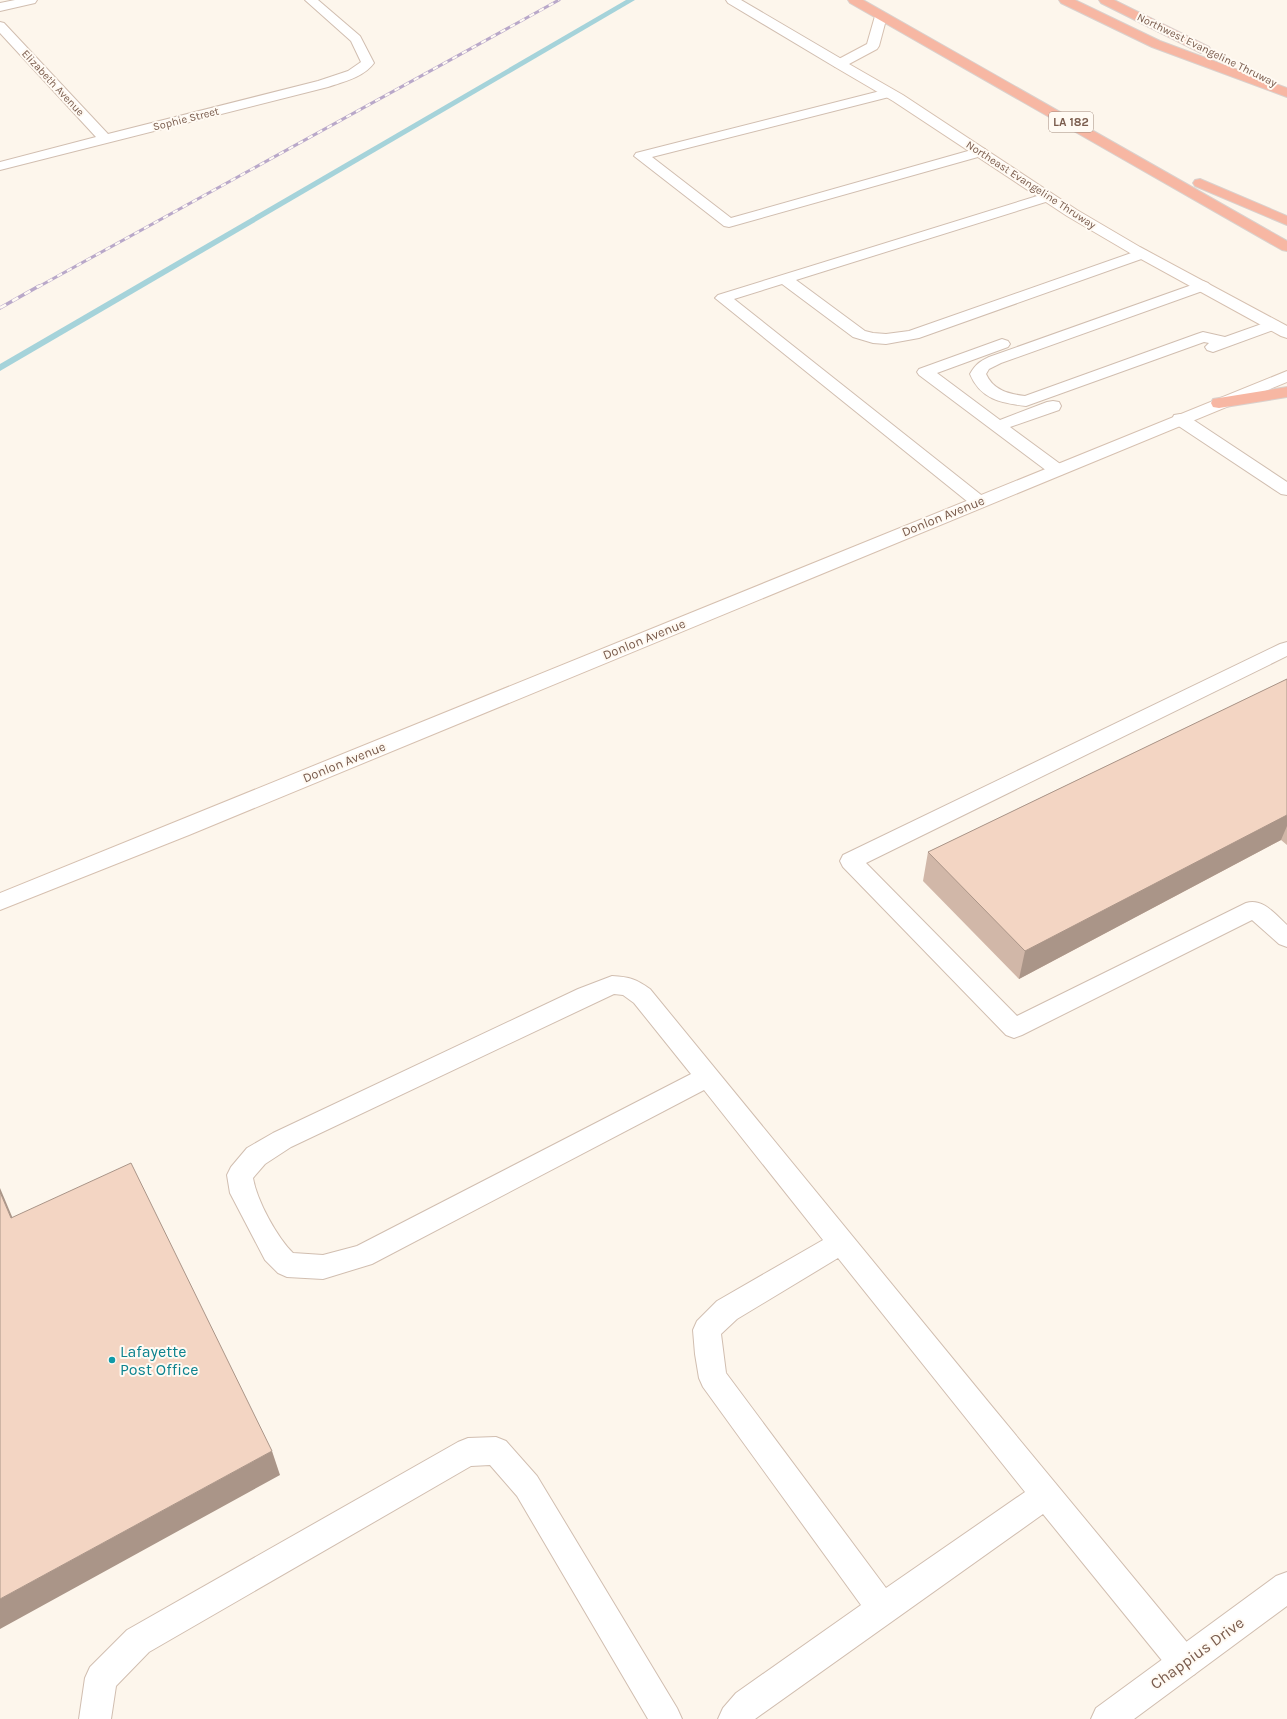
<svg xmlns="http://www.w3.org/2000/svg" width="1287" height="1719" font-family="Karla,sans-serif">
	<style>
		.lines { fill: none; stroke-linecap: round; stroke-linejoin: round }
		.stream { fill: #a5d3da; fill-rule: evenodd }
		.lane-casing { stroke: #d1beb0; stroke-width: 2 }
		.street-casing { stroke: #d1beb0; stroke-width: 2 }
		.secondary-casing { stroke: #d6c0b0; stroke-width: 2 }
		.highway-casing { stroke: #dad1cd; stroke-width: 2 }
		.lane { fill: #fff; fill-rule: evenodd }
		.street { fill: #fff; fill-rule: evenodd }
		.secondary { fill: #fff; fill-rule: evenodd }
		.highway { fill: #f7b7a3; fill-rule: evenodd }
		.rail-far1-casing { stroke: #b9a8c9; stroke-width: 3 }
		.rail-casing { stroke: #b9a8c9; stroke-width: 3.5 }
		.rail-far1 { stroke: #fffaf3; stroke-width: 2; stroke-dasharray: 5.5; stroke-linecap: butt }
		.rail { stroke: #fffaf3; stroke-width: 2.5; stroke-dasharray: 7; stroke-linecap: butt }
		.wall { fill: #d1b7a8 }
		.shaded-wall { fill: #aa9588 }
		.building { fill: #f3d5c3; stroke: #aa9588 }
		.culture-dot { fill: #0f9aa8; stroke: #fffaf3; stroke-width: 1.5 }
		.labels { text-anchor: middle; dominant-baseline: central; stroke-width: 4; stroke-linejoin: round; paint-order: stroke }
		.far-street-label { font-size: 11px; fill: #7a5c4d; stroke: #fffaf3 }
		.shield { fill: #fffaf3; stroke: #a28b7f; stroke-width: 1 }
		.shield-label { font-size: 12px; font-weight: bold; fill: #7a5c4d }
		.street-label { font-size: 13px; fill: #7a5c4d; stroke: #fffaf3 }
		.near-culture-label { font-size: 16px; fill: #0d838f; stroke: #fffaf3; text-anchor: start }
		.near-street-label { font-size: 16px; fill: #7a5c4d; stroke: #fffaf3 }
	</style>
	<rect width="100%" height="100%" fill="#fdf6ec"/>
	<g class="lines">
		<path class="stream" d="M626,0H635L0,371V364Z"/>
		<g class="lane-casing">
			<path id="lane" d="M888,89L893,90L895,93L893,96L652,157L731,218L975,149L980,148L985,149L987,152L985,155L729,227L724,226L634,156L636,153Z
				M1047,193L1052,194L1054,197L1052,200L796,280L865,331L873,333L886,334L909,331L1137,251L1142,250L1147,251L1149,254L1147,257L919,338L886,344L873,343L853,337L782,284L734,299L985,498L988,502L985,506L979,507L973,506L715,298L718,295Z
				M1203,281L1208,283L1211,286L1208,289L1001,363L989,369L986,374C993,390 1008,394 1025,396L1197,334L1203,332L1225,337L1273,320L1279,322L1281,325L1279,328L1213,352L1207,350L1205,347L1209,343L1204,342L1026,406C1001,403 980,399 970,374C976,364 979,362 989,357Z
				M1002,339L1008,341L1010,344L1008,347L937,373L1000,420L1047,402L1053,401L1059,402L1061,406L1059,410L1010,427L1063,466L1066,470L1063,474L1057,475L1051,474L919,375L917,372L919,369Z
				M1180,414L1186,415L1287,482V495L1281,494L1174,423L1172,419L1174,415Z
				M1287,642V656L866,863L1017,1016L1246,903C1263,898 1275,914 1287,925V947L1279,944L1252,920L1022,1035L1014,1038L1006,1035L843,867L840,861L843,855L1280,644Z
				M612,976C630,977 636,979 650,989L990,1404L1195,1652L1200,1663L1195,1674L1184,1679L1173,1674L1043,1514L755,1719H718L723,1708L736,1693L861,1605L703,1387L699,1378L695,1354L693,1330L697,1321L717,1301L823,1240L704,1090L372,1264L323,1279L287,1277L278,1273L265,1260L230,1193L227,1175L231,1167L247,1148L273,1133L578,989ZM614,994L623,995L634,1003L691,1074L357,1246L323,1255L293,1253C277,1237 257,1201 253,1178L265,1164L291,1147ZM838,1258L1025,1492L886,1588L726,1373L721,1334L737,1319Z
				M496,1437L506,1441L537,1476L677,1708L682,1719H648L517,1496L490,1465L471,1466L149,1652L116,1686L111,1719H79L85,1678L90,1667L127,1630L458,1442L468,1438Z"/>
		</g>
		<g class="street-casing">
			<path id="street" d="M15,0H37L35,3L0,11V3Z
				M305,0H318L360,36L374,63C364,77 343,82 328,87L0,170V162L96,137L0,33V22L4,23L108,134L318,81L348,71L361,62L351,41Z
				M726,0H741L845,61L846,64L845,67H835L728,3Z
				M1287,1572V1606L1134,1719H1091L1096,1708L1276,1576Z"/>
		</g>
		<g class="secondary-casing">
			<path id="secondary" d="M881,12L885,13L887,16L879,46L877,49L849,64L903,95L1077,210L1140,247L1287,326V338L1281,336L1130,253L1067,216L893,101L835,67L834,64L835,61L867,44L875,16L877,13Z
				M1287,371V382L189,835L0,910V893Z"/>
		</g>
		<g class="highway-casing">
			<path id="highway" d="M848,0H863L1287,241V251L1282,250L850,3Z
				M1059,0H1075L1160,41L1287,88V97L1152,47L1061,3Z
				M1099,0H1114L1209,47L1211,50L1209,53H1201L1101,3Z
				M1200,179L1287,216V225L1195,186L1193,183L1195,180Z
				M1287,387V397L1219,408L1213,407L1211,403L1213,399L1219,398Z"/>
		</g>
		<use href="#lane" class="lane"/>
		<use href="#street" class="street"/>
		<use href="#secondary" class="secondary"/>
		<use href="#highway" class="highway"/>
		<g class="rail-far1-casing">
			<path id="rail-far1" d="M38,287L559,0"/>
		</g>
		<g class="rail-casing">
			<path id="rail" d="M0,308L39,286"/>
		</g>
		<use href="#rail-far1" class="rail-far1"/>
		<use href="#rail" class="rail"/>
	</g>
	<path class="wall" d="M1287,679V845L1281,840L1019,979L923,881L928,852Z"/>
	<path class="shaded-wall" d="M1287,815V826L1281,840L1019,979L1025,951Z
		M0,1188L24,1245L11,1218L0,1192Z
		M272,1451L280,1475L0,1629V1599Z"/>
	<path class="building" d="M1287,679V815L1025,951L928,852Z
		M131,1163L272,1451L0,1599V1192L11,1218Z"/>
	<circle class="culture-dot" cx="112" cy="1360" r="4"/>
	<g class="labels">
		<g class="far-street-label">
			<text transform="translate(1207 50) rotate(26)">Northwest Evangeline Thruway</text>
			<text transform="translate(53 83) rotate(47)">Elizabeth Avenue</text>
			<text transform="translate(186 119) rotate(-14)">Sophie Street</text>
			<text transform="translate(1031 185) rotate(33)">Northeast Evangeline Thruway</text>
		</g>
		<rect class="shield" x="1049" y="112" width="44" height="20" rx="3"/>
		<g class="shield-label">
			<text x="1071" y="122">LA 182</text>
		</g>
		<g class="street-label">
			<text transform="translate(943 516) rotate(-22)">Donlon Avenue</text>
			<text transform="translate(644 639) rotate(-22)">Donlon Avenue</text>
			<text transform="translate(344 762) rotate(-22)">Donlon Avenue</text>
		</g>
		<g class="near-culture-label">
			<text x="120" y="1351">Lafayette<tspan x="120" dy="18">Post Office</tspan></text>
		</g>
		<g class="near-street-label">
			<text transform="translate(1197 1653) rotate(-36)">Chappius Drive</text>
		</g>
	</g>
</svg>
